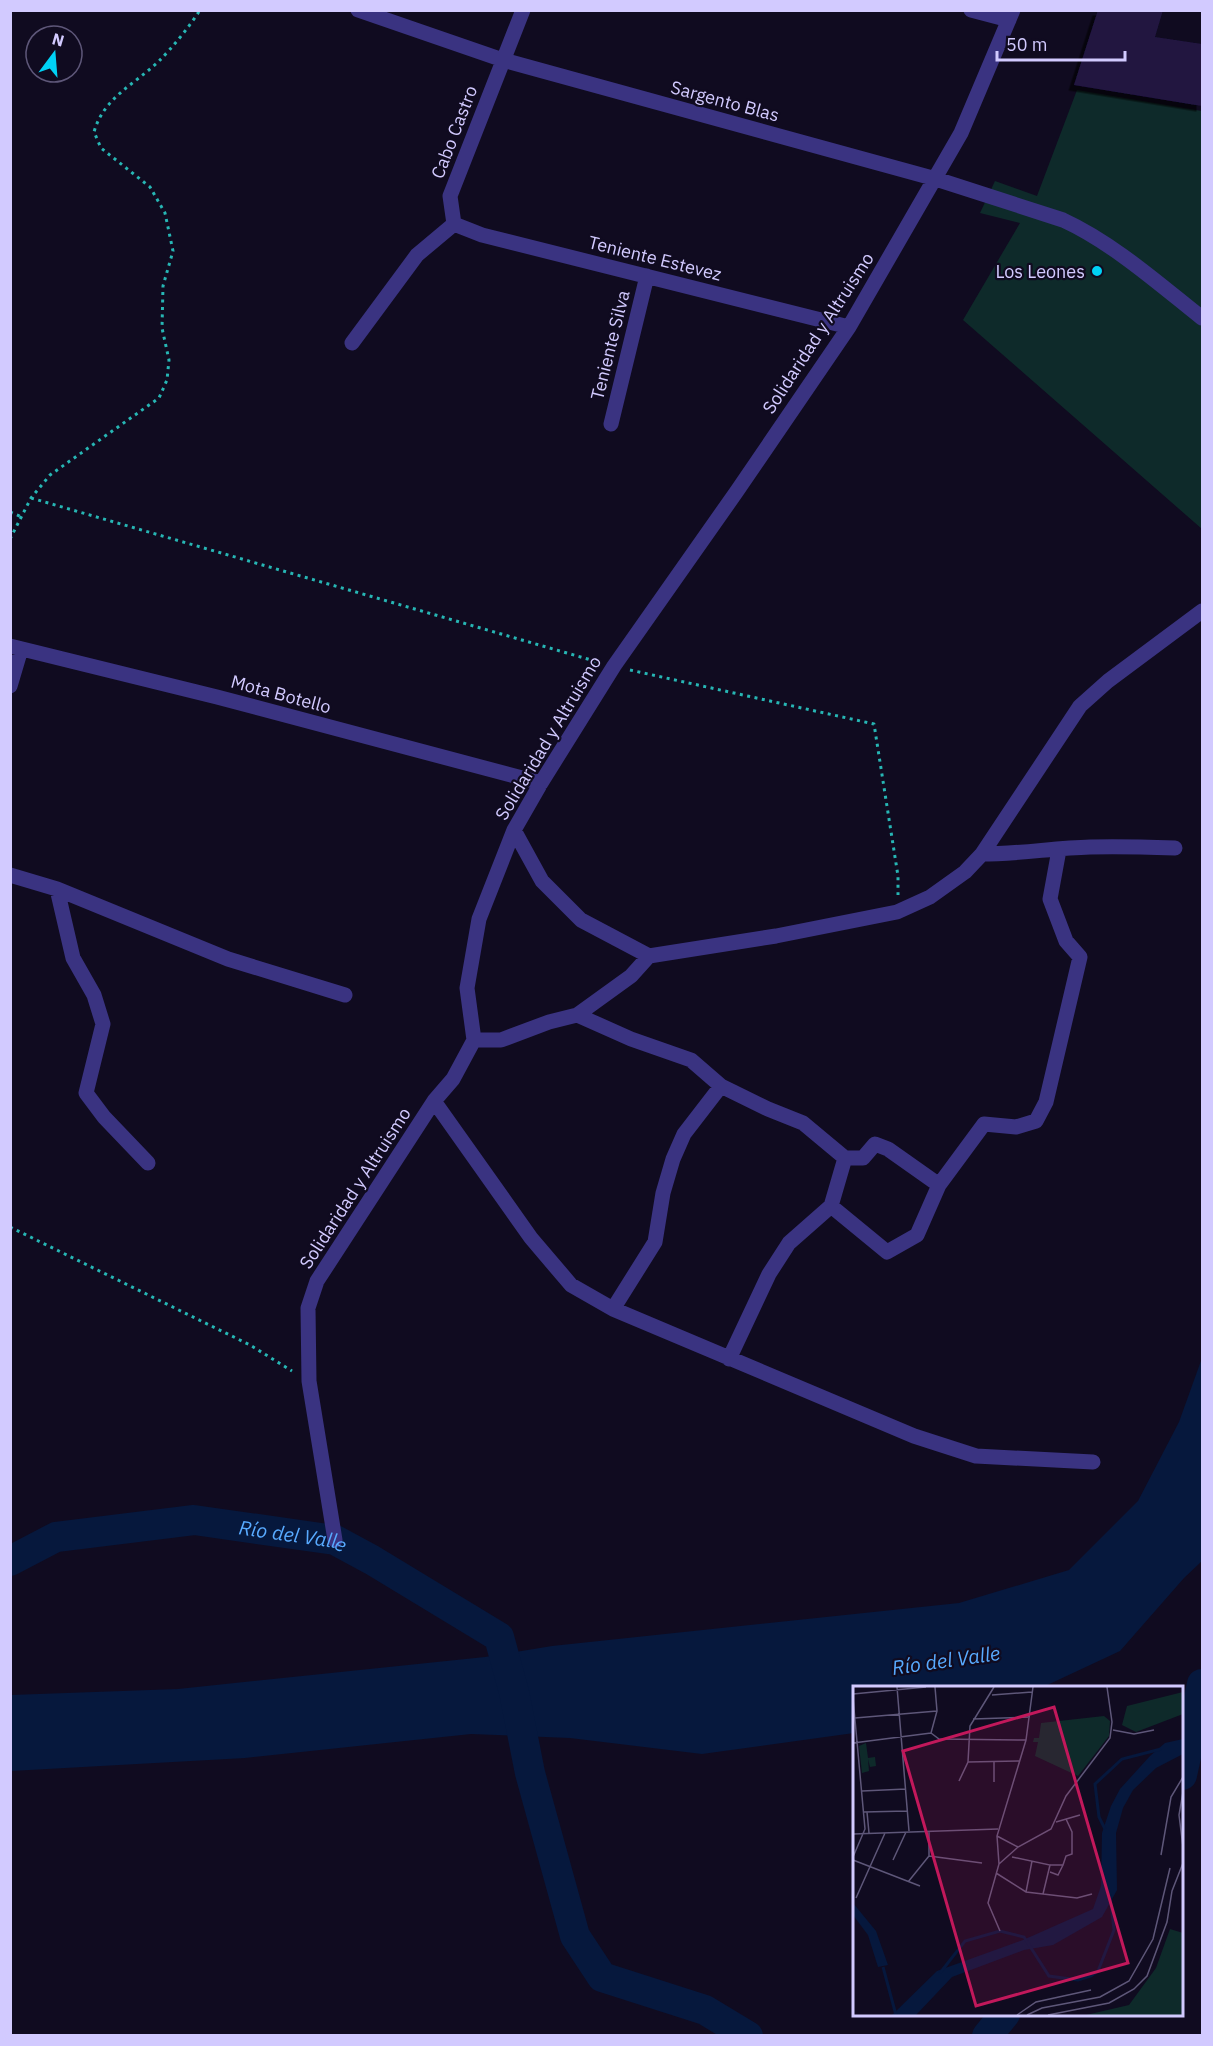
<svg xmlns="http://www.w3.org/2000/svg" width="1213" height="2046" font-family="'IBM Plex Sans',sans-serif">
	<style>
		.green { fill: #0e2a2a }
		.water { fill: #06183d }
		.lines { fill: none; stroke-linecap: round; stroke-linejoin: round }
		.river { stroke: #06183d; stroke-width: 30 }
		.building { fill: #211641; filter: url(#shadow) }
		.path { stroke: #27b6b4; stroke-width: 3; stroke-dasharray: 3 4.5; stroke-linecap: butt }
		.minor { stroke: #3a3381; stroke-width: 15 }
		.poi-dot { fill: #00d2f5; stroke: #100b20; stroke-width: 2 }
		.labels { text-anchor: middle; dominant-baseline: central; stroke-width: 4.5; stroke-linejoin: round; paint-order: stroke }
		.street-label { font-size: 18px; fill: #d2caff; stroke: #100b20 }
		.poi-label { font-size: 18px; fill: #d2caff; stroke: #100b20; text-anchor: end }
		.water-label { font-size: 20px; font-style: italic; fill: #58aaff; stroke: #100b20 }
		.inset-river { fill: none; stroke: #06183d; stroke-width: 3 }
		.inset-road { fill: none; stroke: #5e5779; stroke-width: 1.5 }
		.view { fill: #c2185b; fill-opacity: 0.15; stroke: #c2185b; stroke-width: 3 }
		.inset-edge { fill: none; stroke: #d2caff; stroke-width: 3 }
	</style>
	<defs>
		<filter id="shadow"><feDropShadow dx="-5.5" dy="5.5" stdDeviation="0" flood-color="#0009"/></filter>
	</defs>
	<rect width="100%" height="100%" fill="#100b20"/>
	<path class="green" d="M1077,90L1202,111V529L963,320L1020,223L980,213L995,181L1037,196Z"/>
	<path class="water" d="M1202,1358V1561L1184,1578L1120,1651L1043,1687L854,1688V1733L702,1754L570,1738L471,1734L245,1758L11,1771V1695L178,1689L485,1657L552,1646L959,1603L1069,1570L1138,1501L1179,1422Z"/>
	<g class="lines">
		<g class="river">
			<path id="s1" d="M10,1561L56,1537L194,1520L335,1540L372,1560L499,1637L514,1692L530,1773L575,1936L602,1977L705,2010L748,2036"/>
			<path d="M1182,1775L1202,1684"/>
			<path d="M987,2036L1005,2014"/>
		</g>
	</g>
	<path class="building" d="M1098,10H1163L1155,37L1202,44V106L1074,85Z"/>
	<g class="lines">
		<path class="path" d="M31,498L598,662
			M10,512L22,517
			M10,539L31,498L50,475L159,398L167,380L169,360L162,328L163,286L173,251L165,213L150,187L101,148L94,132C104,97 134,85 159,61C172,48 190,26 200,10
			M630,670L874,724L898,876V895
			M10,1227L250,1345L292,1371"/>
		<path class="minor" d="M358,10L503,60L936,179L1063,220C1113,243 1159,284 1202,318
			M971,10L1009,20
			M454,224L482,235L849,327
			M454,224L450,196L523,10
			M352,343L417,255L454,224
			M611,424L647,276
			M10,646L217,697L541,783
			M10,686L21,649
			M514,830L542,881L581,920L649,956
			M982,854C1019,854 1054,848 1090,847C1119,846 1147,847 1175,848
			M10,875L57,889L228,959L345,995
			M57,889L73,958L94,995L103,1024L86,1093L104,1117L148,1163
			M577,1015L631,1039L691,1060L721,1086L768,1109L803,1123L845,1158L831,1206L789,1243L769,1274L729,1359
			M474,1040H501L549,1022L577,1015L631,976L649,956L776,936L897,912L930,897L965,872L982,854L1080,706L1108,681L1202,611
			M434,1101L531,1238L571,1285L613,1309L914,1436L976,1456L1093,1462
			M845,1158H863L875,1144L888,1149L939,1185L984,1124L1016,1127L1036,1121L1046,1102L1080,957L1066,941L1050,899L1059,850
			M831,1206L887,1252L917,1235L939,1185
			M613,1309L655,1242L663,1193L673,1159L684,1134L721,1086
			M335,1540L309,1381L308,1308L317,1281L434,1101L453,1079L474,1040L467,988L479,919L514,830L541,783L614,666L737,491L849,327L961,133L1013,10"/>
	</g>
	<circle class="poi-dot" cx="1097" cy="271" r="6"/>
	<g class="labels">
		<g class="street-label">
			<text transform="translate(725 101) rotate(15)">Sargento Blas</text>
			<text transform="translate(454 132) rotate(-69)">Cabo Castro</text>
			<text transform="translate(655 258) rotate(14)">Teniente Estevez</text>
			<text transform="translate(818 333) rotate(-57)">Solidaridad y Altruismo</text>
			<text transform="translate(610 345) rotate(-76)">Teniente Silva</text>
			<text transform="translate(281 694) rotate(15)">Mota Botello</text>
			<text transform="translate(548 738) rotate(-59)">Solidaridad y Altruismo</text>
			<text transform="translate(355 1188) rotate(-57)">Solidaridad y Altruismo</text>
		</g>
		<g class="poi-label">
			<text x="1085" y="271">Los Leones</text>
		</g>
		<g class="water-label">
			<text stroke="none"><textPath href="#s1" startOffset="291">Río del Valle</textPath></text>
			<text transform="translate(946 1660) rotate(-8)">Río del Valle</text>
		</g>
	</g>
	<g transform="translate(853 1686)">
		<rect width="330" height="330" fill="#100b20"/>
		<path d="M330,6V28L283,46L269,39L274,20ZM251,30L257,35L256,50L225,90L182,70L185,56H180L181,52H186L188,37ZM13,57L15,72L22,71L23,80L17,81L15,73L16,85L9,87L6,60ZM317,243L330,247V329H233L276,319L303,282Z" fill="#0e2a2a"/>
		<path d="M330,53V68L303,82L280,104L270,122L263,147L264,204L249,231L200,259L171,264L99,291L63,329H39L84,285L170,254L240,223L248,200L249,147L258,120L267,103L297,70L312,57ZM0,217L23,245L35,279L25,281L15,249L0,229Z" fill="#06183d"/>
		<path class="inset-river" d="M252,143L246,131L242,98L269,73L308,63M30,281L43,329M87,287L112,255L147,245L171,251L196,290L225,294L238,290L245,285L261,244L257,209"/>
		<path class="inset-road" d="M44,1L56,145M0,8L73,1M139,9L179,6M0,12L12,143L0,171M2,32L84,25M120,33L177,31M260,44L281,48L301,44M78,47L86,53L173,54M78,47L84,25L82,1M0,57L78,47M115,76L167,75M141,76V96M106,95L115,76L117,40L141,1M9,105L53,103M330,106L326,129L330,161M11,126L54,125M14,126L16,147M203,136L227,129M0,148L145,143M144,150L165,161M308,169L318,111L330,91M76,170L129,177M159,171L197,179L190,208M0,174L67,200M40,174L53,146M146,178L165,161L198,143L213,110L257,52L259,36L254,1M197,179H210L213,170L219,168V146L213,133M197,186L205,189L210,179M143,187L173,206L224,212L239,208M55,196L76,170V145M173,206L179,175M3,212L32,147M147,245L135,217L146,178L144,150L173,54L180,1M164,329L183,316L238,304M174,329L189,322L247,311L276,295L300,253L317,182M195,329L256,317L281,303L294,290L314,236L319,205L330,177"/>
		<path class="view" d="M201,21L275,277L123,320L50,65Z"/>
		<rect width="330" height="330" class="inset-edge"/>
	</g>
	<rect width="1213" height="2046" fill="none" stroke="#d2caff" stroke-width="24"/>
	<g transform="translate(54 54) rotate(16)"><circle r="28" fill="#100b20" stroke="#5e5779" stroke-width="1.5"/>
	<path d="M0-4.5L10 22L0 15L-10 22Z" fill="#00d2f5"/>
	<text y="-9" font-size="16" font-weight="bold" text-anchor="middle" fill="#d2caff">N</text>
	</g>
	<path d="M997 51v9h128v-9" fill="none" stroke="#d2caff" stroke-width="3"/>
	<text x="1006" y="51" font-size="18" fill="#d2caff" stroke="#100b20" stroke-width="4.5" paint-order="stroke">50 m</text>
</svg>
